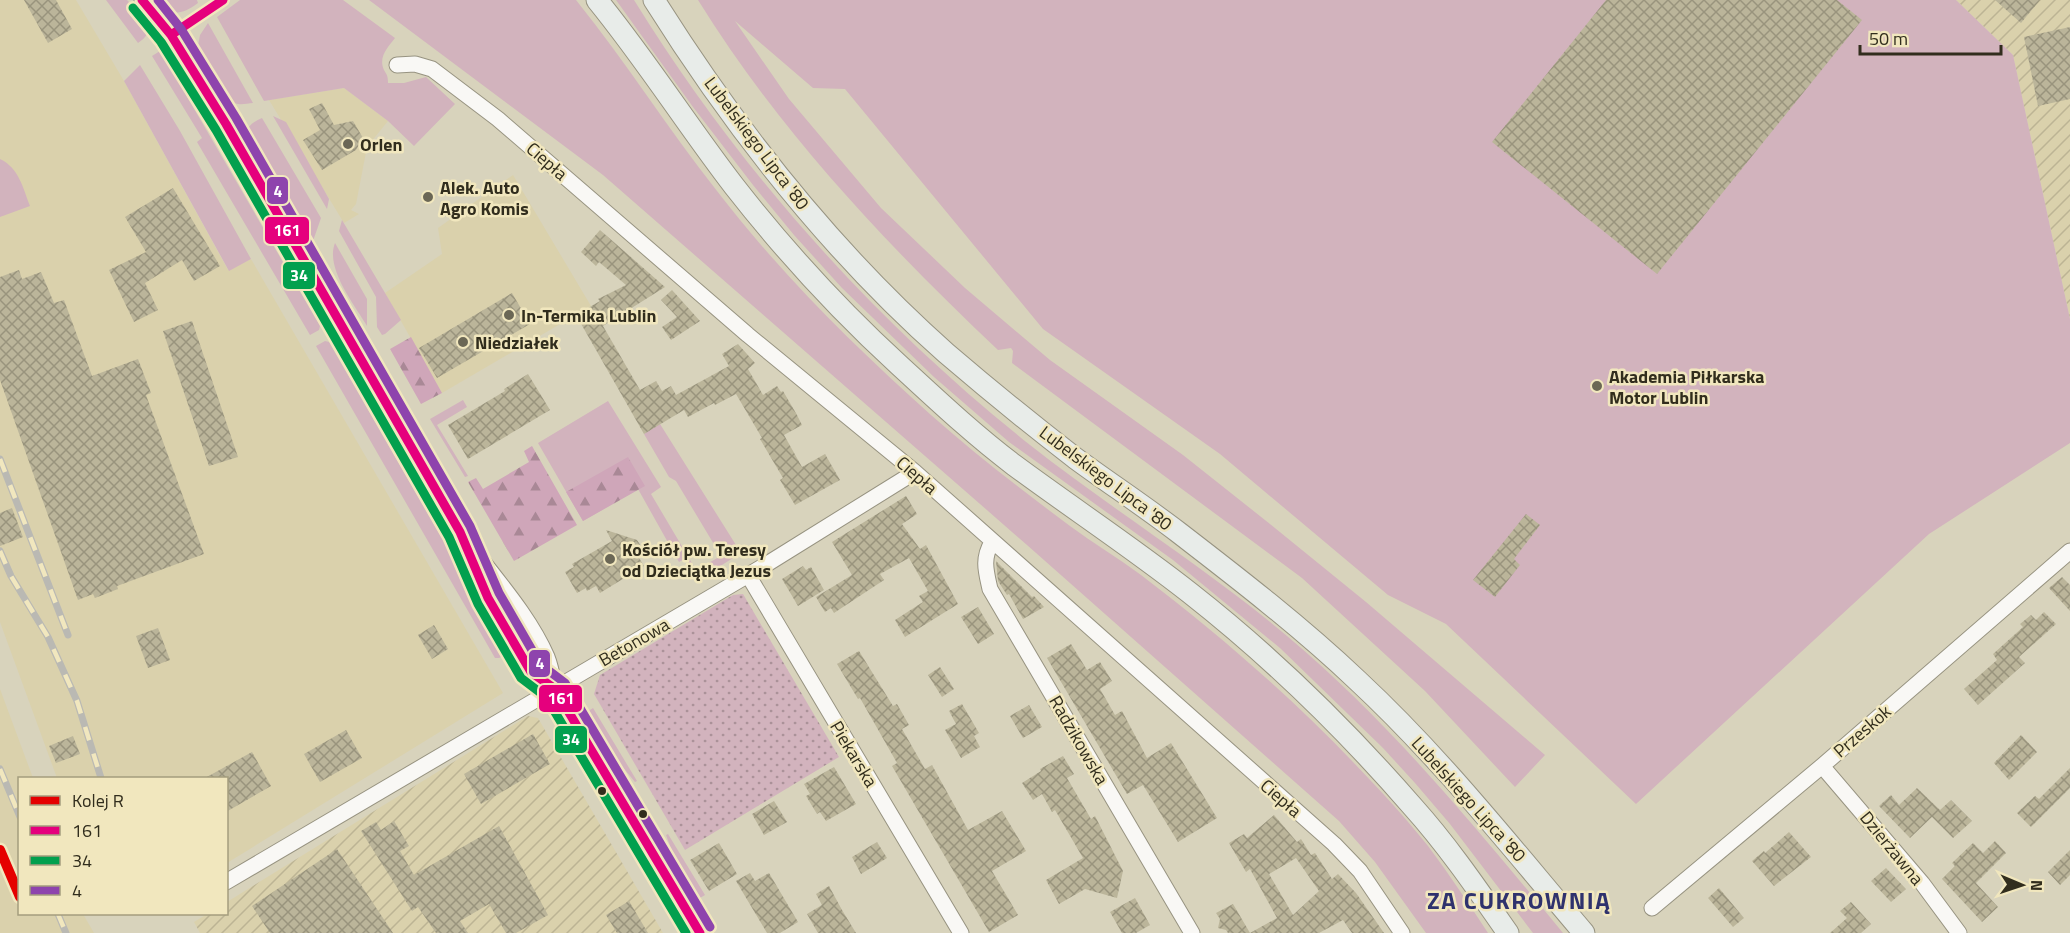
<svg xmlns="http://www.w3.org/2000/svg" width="2070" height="933" font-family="'Titillium Web',sans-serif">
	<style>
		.built { fill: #dad1ac }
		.industrial { fill: url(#industrial-furrows) }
		.green { fill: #d2b3bd }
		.forest { fill: url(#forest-firs) }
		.park { fill: url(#park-dots) }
		.building { fill: url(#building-cross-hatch); fill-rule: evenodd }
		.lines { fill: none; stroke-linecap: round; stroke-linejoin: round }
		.street-casing { stroke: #979381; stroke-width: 17 }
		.secondary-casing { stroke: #979381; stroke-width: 23 }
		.street { stroke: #f9f8f5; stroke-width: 15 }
		.secondary { stroke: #e8ece9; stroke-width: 21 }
		.rail-casing { stroke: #bab9b3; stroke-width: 7 }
		.rail { stroke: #f1e7be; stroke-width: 4.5; stroke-dasharray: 14; stroke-linecap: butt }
		.bus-1-casing { stroke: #f1e7be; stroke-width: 14 }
		.bus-2-casing { stroke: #f1e7be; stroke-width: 14 }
		.bus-3-casing { stroke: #f1e7be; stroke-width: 14 }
		.bus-1 { stroke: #e5007d; stroke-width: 9 }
		.bus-2 { stroke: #02a04e; stroke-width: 9 }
		.bus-3 { stroke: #8e44ad; stroke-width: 9 }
		.rail-1-casing { stroke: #f1e7be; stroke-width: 15 }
		.rail-1 { stroke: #e50000; stroke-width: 10 }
		.poi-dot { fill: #6b6755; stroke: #f1e7be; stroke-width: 2 }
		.bus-dot { fill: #312d1d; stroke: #f1e7be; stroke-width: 2 }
		.labels { text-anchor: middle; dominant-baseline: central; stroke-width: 5; stroke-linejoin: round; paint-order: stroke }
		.street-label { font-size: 18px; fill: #312d1d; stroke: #f1e7be }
		.poi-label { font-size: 18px; font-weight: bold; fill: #312d1d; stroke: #f1e7be; text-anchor: start }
		.district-label { font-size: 24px; font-weight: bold; letter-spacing: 1.5px; fill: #2f326d; stroke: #f1e7be }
		.line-badge { stroke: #f1e7be; stroke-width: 2 }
		.badge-label { font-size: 16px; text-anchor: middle; font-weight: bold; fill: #fff }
	</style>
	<defs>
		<pattern id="industrial-furrows" width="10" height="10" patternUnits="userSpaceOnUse" patternTransform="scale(1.5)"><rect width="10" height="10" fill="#dad1ac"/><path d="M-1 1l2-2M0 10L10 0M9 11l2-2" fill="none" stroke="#bcb494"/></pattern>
		<pattern id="forest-firs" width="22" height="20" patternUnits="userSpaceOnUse" patternTransform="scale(1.5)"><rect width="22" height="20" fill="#cfa6b9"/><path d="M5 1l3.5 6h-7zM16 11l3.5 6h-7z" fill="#a98896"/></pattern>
		<pattern id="park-dots" width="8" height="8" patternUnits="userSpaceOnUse" patternTransform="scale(1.5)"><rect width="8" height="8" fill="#d2b3bd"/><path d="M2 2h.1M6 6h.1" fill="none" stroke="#ab9299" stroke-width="1.8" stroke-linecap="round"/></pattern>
		<pattern id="building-cross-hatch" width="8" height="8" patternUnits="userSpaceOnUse" patternTransform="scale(1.5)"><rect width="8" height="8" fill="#bbb59a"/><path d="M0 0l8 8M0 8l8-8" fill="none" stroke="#99947d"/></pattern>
	</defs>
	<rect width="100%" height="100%" fill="#d8d3bc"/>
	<path class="built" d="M0,0H76L124,81L228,270L251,259L503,693L227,863L226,778H57L0,622Z
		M344,88L388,121L367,147L357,199L356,204L351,210L359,214L344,223L269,100Z
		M513,175L591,306L442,393L385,293L442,254L438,228Z
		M0,689L33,778H20V914H83L94,933H0Z"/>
	<path class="industrial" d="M1956,0H2070V319L2013,55Z
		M528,716L538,718L663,933H200L194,922L207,914H226L227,902Z"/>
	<path class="green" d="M106,0H127C140,14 162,27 138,43Z
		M157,0H197L198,3C187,11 181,14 167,12Z
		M240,0H343L395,38C388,47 378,57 384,70C387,75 388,76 388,83H404L426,77L455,104L414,146L388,121L344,88L264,101L217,17Z
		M369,0H576C626,62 668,129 717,191C780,273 854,346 931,415C975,454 1023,491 1070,526C1093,543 1118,558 1141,575C1216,632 1288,694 1353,762C1379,789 1405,817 1428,846C1449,874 1469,904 1488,933H1426L1375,862L1339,821L1027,545L603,175Z
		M616,0H634C739,170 873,320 1030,445C1114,511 1205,567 1287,636C1391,723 1477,829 1563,933H1533L1450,824L1415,783L1383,748L1280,648L1173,560L1009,442L934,377L842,288L794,235L753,185L693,107Z
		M698,0H1956L2013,55L2070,319V443L1929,534L1636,804L1446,624L1388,595L1220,454L1043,329L845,89L813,88L735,21L789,99L881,208L965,288L1050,360L1183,455L1270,524L1366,602L1545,755L1515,787L1425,691L1302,578L1012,363L1013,351L1011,348L998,350C886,244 779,131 698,0Z
		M208,23L253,103C248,103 243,105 238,104C216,101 205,67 197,51L200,35Z
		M160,51C178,52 178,74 182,88L320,326L319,330L310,335L197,142L202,138L152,56Z
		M140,65L180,131L251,259L229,271L124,81Z
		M273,116L286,122L329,199L327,209Z
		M262,118L321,218L313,241H306L248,141C244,128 251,123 262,118Z
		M0,159C19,168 23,188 30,206L0,217Z
		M342,220L401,320L385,334L382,335L377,327L376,297L339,231Z
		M335,243L367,299V326C354,304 325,268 335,243Z
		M325,341L329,342L508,653L499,658H495L316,346Z
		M463,400L467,407L437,425L468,476L465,477L430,419Z
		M608,401L661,487L651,494L696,570L721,556L676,481L669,477L644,434L660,424L741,553L698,580L686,558L679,562L638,489L583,521L538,443Z
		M593,708L637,781L635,782L612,754L587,712Z
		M668,834L705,895L700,898L696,897L678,867L666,835Z"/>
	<path class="forest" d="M411,337L442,393L421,404L390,349Z
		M532,446L577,525L514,561L468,482L476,478L483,489L529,462L524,451Z
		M628,457L645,486L583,521L566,492Z"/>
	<path class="park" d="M743,594L839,757L685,850L594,694L600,675L733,595Z"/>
	<path class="building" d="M24,0H56L72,29L48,43Z
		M1606,0H1837L1862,20L1657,274L1492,142Z
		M1995,0H2040L2021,23Z
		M2070,27V99L2038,106L2024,37Z
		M322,103L334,125L353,121L363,138L356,150L322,170L303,140L320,130L309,109Z
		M173,188L220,266L194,281L182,260L145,283L158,310L134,322L109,270L146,252L125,217Z
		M600,230L665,287L603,326L640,390L656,381L662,391L671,386L676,395L729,366L722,354L738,344L755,363L748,369L763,395L777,386L781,392L783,391L797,415L802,425L784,435L802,467L825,454L840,480L795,505L780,480L783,478L760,439L762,438L736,394L715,405L714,403L688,417L684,410L644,434L576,315L600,301L598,299L626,285L599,262L596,266L581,252Z
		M19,270L22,279L41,272L54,303L64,300L92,376L138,359L151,393L146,395L204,554L117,586L118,589L95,598L93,594L78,600L0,380V277Z
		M672,290L700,321L671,340L662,327L677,317L661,300Z
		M512,293L530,324L437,378L419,348Z
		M192,321L238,457L209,466L163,331Z
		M528,374L550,410L468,459L448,425L505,391L504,389Z
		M906,496L917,514L902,524L920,549L926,545L958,604L905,637L895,620L923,602L919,596L928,591L909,558L880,574L884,580L834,613L831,608L825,612L816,597L852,575L832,542Z
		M12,508L23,537L0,546V513Z
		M1526,514L1540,525L1514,559L1520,565L1495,597L1473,580Z
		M606,530L637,540L641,546L638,556L644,566L600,593L596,586L587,591L586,588L577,593L565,572L574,567L572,564L612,541Z
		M996,561L1032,597L1034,596L1044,607L1023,619L1009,594L1007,595L998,581Z
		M803,566L806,570L811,567L824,590L798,606L782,579Z
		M2062,577L2070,585V611L2049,588Z
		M978,607L994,634L978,644L961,617Z
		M2044,612L2056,624L2019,657L2025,663L1978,705L1964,689L1997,660L1993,654L2023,627L2020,624L2031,615L2036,620Z
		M434,625L448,649L432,659L418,635Z
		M158,628L170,660L148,668L136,636Z
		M1071,644L1087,670L1100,662L1112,681L1100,689L1115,715L1122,711L1147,758L1171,743L1217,818L1178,842L1143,785L1127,794L1047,658Z
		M859,651L893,706L897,704L909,725L902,729L925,769L932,765L968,830L1002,811L1026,851L992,871L1018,915L989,932L892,766L897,763L860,698L858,699L837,664Z
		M940,667L954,689L942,697L928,675Z
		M962,704L979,733L974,736L980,747L961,758L945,730L956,724L949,711Z
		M1029,705L1042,727L1023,738L1010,716Z
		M346,730L362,758L320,782L304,754Z
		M533,734L550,764L481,804L464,774Z
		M2021,735L2037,752L2009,780L1994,763Z
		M73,736L80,754L56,763L49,746Z
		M252,752L271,786L226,812V778H205Z
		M1063,756L1074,774L1067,778L1091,819L1095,816L1123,871L1117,898L1085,889L1059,904L1046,880L1083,858L1055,810L1052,812L1042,794L1033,800L1022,783L1041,771L1040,769Z
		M834,767L856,804L826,821L820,812L817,814L806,796L810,794L804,784Z
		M2070,768V788L2031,827L2017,813L2035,796L2039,799Z
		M1917,788L1940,810L1951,800L1972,821L1953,838L1932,817L1910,838L1879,806L1891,795L1899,805Z
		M774,801L787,822L764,835L752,814Z
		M1274,815L1297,842L1301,839L1311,855L1315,853L1332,879L1338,874L1356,893L1384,933H1352L1343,920L1319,933H1228L1226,930L1218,928L1220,919L1216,913L1233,904L1250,933L1277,918L1250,869L1246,872L1229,843L1244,834L1247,838ZM1296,858L1319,891L1293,915L1269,874Z
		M394,821L409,846L400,851L414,875L499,826L548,915L516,933H506L489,904L460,921L468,933H436L418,907L412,911L361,831L376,822L381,830Z
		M1789,832L1811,857L1774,886L1752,861L1764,851L1765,853Z
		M1995,841L2006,853L1976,883L1998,907L1982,922L1942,879L1955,866L1952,863L1973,843L1983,853Z
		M877,842L887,858L861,874L852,857Z
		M719,843L737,874L709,891L690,860Z
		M337,849L393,933H270L252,906Z
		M2070,850V875L2060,885L2048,872Z
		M1886,868L1906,889L1891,902L1871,881Z
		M750,873L755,881L769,873L798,922L780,933H767L736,881Z
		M829,886L842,910L856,933H818L807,914L822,905L816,894Z
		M1719,888L1744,918L1733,927L1708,898Z
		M1135,898L1150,925L1136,933H1122L1110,912Z
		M629,901L648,933H617L606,915Z
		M1851,902L1871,924L1861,933H1830L1847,918L1840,911Z"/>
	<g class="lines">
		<g class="street-casing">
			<path id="street" d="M142,0L171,35L226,124L460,532L488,598L531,672L555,689
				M397,65L415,64L432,69L498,119L748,335L915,472L1334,844L1360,871L1402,933
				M992,542C982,559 986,571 990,589L1192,933
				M474,550C500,584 530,618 547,657C551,667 553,679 555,689L700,933
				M748,575L961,933
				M1822,766L1922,883L1959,933
				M226,882L767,564L915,472
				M1652,908L1822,766L2070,551"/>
		</g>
		<g class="secondary-casing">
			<path id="secondary" d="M597,0C646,60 687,125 734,186C784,250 840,311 899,365C936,399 973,434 1014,465C1072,508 1133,548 1190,593C1269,655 1347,731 1413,807C1448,846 1478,890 1508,933
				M654,0C735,129 832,252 946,353C988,389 1031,424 1075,458C1109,483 1144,506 1178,532C1239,579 1301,627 1357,680C1441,758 1510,846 1584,933"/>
		</g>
		<use href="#street" class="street"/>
		<use href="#secondary" class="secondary"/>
		<g class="rail-casing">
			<path id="rail" d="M0,459L68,635
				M0,551L11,576L48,637L77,701L101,778
				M0,769L20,817
				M58,914L66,933"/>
		</g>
		<use href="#rail" class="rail"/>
		<g class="bus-1-casing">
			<path id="bus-1" d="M142,0L171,35L226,124L460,532L488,598L531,672L555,689L700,933
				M171,35L223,0"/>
		</g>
		<g class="bus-2-casing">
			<path id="bus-2" d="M133,8L161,42L216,130L449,537L478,604L521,678L546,697L686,933"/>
		</g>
		<g class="bus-3-casing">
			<path id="bus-3" d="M158,0L181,29L236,118L470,526L499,593L540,664L565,683L710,927"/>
		</g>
		<use href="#bus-1" class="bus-1"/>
		<use href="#bus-2" class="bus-2"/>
		<use href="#bus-3" class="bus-3"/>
		<g class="rail-1-casing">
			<path id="rail-1" d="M0,850L20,897"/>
		</g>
		<use href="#rail-1" class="rail-1"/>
	</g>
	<g class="poi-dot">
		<circle cx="348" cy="144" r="6"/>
		<circle cx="428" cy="197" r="6"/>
		<circle cx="509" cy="315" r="6"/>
		<circle cx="463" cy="342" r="6"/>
		<circle cx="1597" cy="386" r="6"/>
		<circle cx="610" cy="559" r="6"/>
	</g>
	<g class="bus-dot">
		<circle cx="602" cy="791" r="5"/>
		<circle cx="643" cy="814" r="5"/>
	</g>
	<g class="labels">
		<g class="street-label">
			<text transform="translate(757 143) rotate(53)">Lubelskiego Lipca '80</text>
			<text transform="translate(547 161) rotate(41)">Ciepła</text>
			<text transform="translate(917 475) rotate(41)">Ciepła</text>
			<text transform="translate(1106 478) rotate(37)">Lubelskiego Lipca '80</text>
			<text transform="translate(634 642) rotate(-30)">Betonowa</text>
			<text transform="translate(1862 731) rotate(-41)">Przeskok</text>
			<text transform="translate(1079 740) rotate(60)">Radzikowska</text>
			<text transform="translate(854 754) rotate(59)">Piekarska</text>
			<text transform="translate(1281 798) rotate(41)">Ciepła</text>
			<text transform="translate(1469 799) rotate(48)">Lubelskiego Lipca '80</text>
			<text transform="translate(1892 848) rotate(51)">Dzierżawna</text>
		</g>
		<g class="poi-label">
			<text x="360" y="144">Orlen</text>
			<text x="440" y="187">Alek. Auto<tspan x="440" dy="21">Agro Komis</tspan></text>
			<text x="521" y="315">In-Termika Lublin</text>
			<text x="475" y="342">Niedziałek</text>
			<text x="1609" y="376">Akademia Piłkarska<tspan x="1609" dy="21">Motor Lublin</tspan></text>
			<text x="622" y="549">Kościół pw. Teresy<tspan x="622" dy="21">od Dzieciątka Jezus</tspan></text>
		</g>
		<g class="district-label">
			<text x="1519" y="900">ZA CUKROWNIĄ</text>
		</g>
	</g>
	<g class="line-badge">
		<rect x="266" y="176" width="23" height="29" rx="6" fill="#8e44ad"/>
		<rect x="264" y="216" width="46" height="29" rx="6" fill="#e5007d"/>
		<rect x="282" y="261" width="34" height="29" rx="6" fill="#02a04e"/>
		<rect x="528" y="649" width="23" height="29" rx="6" fill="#8e44ad"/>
		<rect x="538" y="684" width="45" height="29" rx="6" fill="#e5007d"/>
		<rect x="554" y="725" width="34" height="29" rx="6" fill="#02a04e"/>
	</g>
	<g class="badge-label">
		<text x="278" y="197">4</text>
		<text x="287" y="236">161</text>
		<text x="299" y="281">34</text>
		<text x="540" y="669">4</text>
		<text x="561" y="704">161</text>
		<text x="571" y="745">34</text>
	</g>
	<rect x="18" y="777" width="210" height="138" fill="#f1e7be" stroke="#a49d7e" stroke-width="1.5"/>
	<rect x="30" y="796" width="30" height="9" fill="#e50000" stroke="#a49d7e" stroke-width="1.5"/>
	<text x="72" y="807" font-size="18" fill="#312d1d">Kolej R</text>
	<rect x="30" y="826" width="30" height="9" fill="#e5007d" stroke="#a49d7e" stroke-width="1.5"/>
	<text x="72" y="837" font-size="18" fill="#312d1d">161</text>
	<rect x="30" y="856" width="30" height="9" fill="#02a04e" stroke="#a49d7e" stroke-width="1.5"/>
	<text x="72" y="867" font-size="18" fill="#312d1d">34</text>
	<rect x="30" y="886" width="30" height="9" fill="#8e44ad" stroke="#a49d7e" stroke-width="1.5"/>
	<text x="72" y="897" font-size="18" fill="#312d1d">4</text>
	<g transform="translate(2022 885) rotate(92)" stroke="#f1e7be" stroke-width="4.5" paint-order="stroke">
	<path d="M0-4.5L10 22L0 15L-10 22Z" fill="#312d1d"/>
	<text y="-9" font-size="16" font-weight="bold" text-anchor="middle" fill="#312d1d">N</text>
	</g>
	<path d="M1860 45v9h141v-9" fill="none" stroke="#312d1d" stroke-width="3"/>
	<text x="1869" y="45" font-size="18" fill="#312d1d" stroke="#f1e7be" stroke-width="4.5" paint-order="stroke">50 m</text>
</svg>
